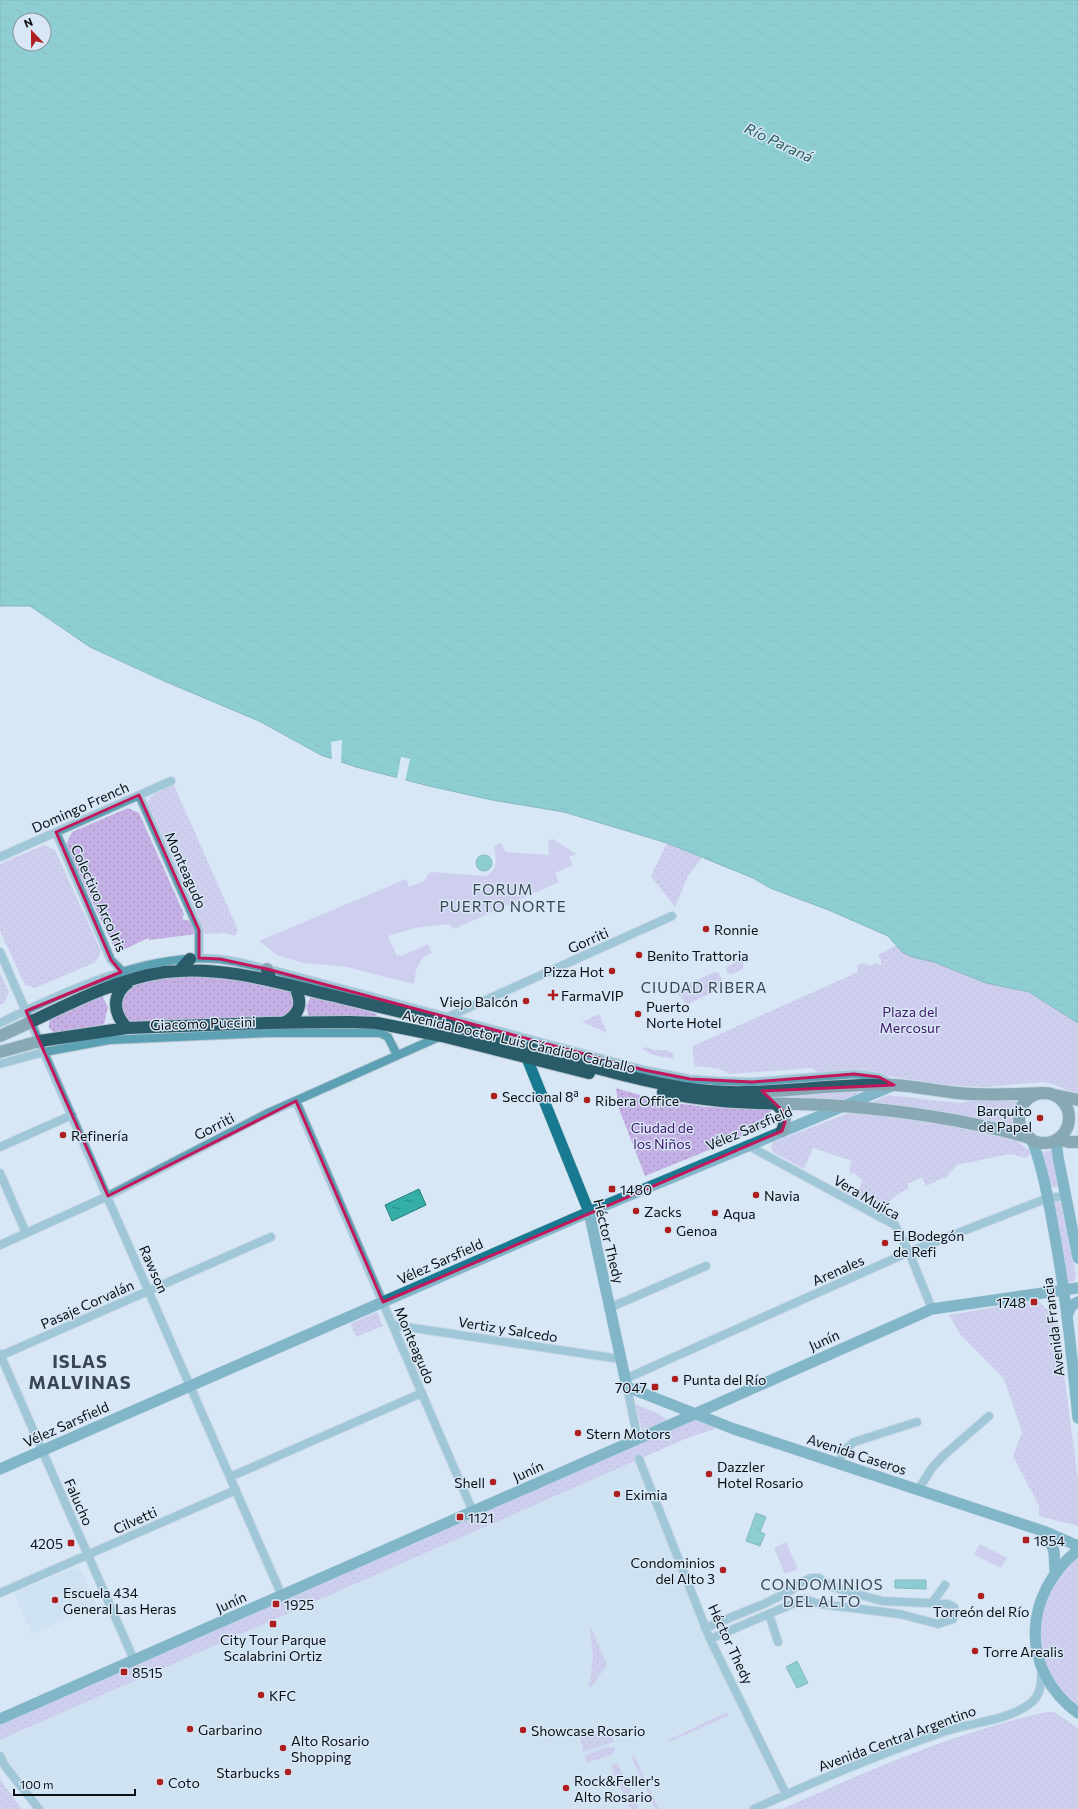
<svg xmlns="http://www.w3.org/2000/svg" width="1078" height="1809" font-family="Commissioner,sans-serif">
	<style>
		.built { fill: #c5dbee }
		.grass { fill: url(#grass-dots) }
		.garden { fill: #c4b0e4 }
		.water { fill: url(#water-ripples); stroke: #267f7b; fill-rule: evenodd }
		.pier { fill: #d7e7f5 }
		.lines { fill: none; stroke-linecap: round; stroke-linejoin: round }
		.street-casing { stroke: #b6c4d1; stroke-width: 10 }
		.secondary-casing { stroke: #b6c4d1; stroke-width: 12 }
		.primary-casing { stroke: #b6c4d1; stroke-width: 14 }
		.street { stroke: #5ba0b3; stroke-width: 8 }
		.secondary { stroke: #187a90; stroke-width: 11 }
		.primary { stroke: #2a5b68; stroke-width: 12 }
		.marked { fill: none; stroke: #c2185b; stroke-width: 3; stroke-linejoin: round }
		.poi-dot { fill: #af1e1e; stroke: #d7e7f5; stroke-width: 1.5 }
		.labels { text-anchor: middle; dominant-baseline: central; stroke-width: 3; stroke-linejoin: round; paint-order: stroke }
		.street-label { font-size: 14px; fill: #090e13; stroke: #d7e7f5 }
		.poi-label { font-size: 14px; fill: #090e13; stroke: #d7e7f5; text-anchor: start }
		.park-label { font-size: 14px; fill: #401669; stroke: #d7e7f5 }
		.water-label { font-size: 15px; font-style: italic; fill: #2b5d59; stroke: #d7e7f5 }
		.neighbourhood-label { font-size: 15px; letter-spacing: 1px; fill: #3a4752; stroke: #d7e7f5 }
		.district-label { font-size: 18px; font-weight: bold; letter-spacing: 1px; fill: #3a4752; stroke: #d7e7f5 }
	</style>
	<defs>
		<pattern id="grass-dots" width="8" height="8" patternUnits="userSpaceOnUse"><rect width="8" height="8" fill="#c4b0e4"/><path d="M2 2h.1M6 6h.1" fill="none" stroke="#a796c3" stroke-width="1.8" stroke-linecap="round"/></pattern>
		<pattern id="water-ripples" width="26" height="14" patternUnits="userSpaceOnUse"><rect width="26" height="14" fill="#33afa8"/><path d="M2 4q2-2 4 0t4 0M15 11q2-2 4 0t4 0" fill="none" stroke="#298d88"/></pattern>
	</defs>
	<rect width="100%" height="100%" fill="#d7e7f5"/>
	<path class="built" d="M639,1459L705,1628L786,1794L754,1809H39L0,1756V1740Z
		M73,1568L81,1571L97,1606L32,1634L14,1593Z"/>
	<path class="grass" d="M174,785L238,930L235,936L225,933L204,934L147,805C149,793 163,790 174,785Z
		M128,808L139,813L184,914L182,919L190,921L196,934L149,940L148,938L123,950L113,946L66,845L72,832Z
		M667,843L702,858L688,876L675,907L651,876Z
		M44,845L55,850L101,951L96,962L35,988L25,985L0,931V864Z
		M897,945L902,952L912,957L934,962L986,983L1029,992L1078,1023V1094L1049,1083L1042,1082L985,1087L944,1085L865,1072L820,1074L812,1068L730,1074L719,1069L695,1066L693,1056V1046L858,972L857,965L864,963L870,966L877,963L878,965L882,964L878,955Z
		M737,961L743,962V969L733,974H729L726,971L727,967Z
		M715,972C720,973 725,982 723,987L688,1004L684,1002L678,993L680,987Z
		M0,973L9,992L4,1003L0,1005Z
		M213,974L290,991L296,1003L285,1017L277,1018L131,1023L127,1022L120,1003C122,999 124,993 128,990C146,974 190,976 213,974Z
		M312,995L370,1012L376,1014L377,1016L374,1018L309,1019L306,1006Z
		M102,996L108,1007L104,1024L56,1034L49,1028V1021L52,1017Z
		M599,1014L607,1033L582,1022Z
		M646,1047L654,1050H666L673,1054L674,1059L653,1055L642,1049Z
		M616,1088L659,1101L706,1107L771,1109L770,1125L645,1176L619,1109Z
		M858,1090L859,1094L837,1103L720,1098Z
		M888,1095L959,1103L976,1100L1018,1098C1012,1109 1010,1118 1014,1129L868,1104Z
		M849,1113L902,1115L960,1125L1014,1139L1032,1152L1026,1158L1010,1154L957,1165L946,1178C939,1178 933,1184 926,1186L922,1177L907,1184L909,1189C898,1192 890,1200 883,1210L855,1196L863,1181L854,1173L851,1175L849,1167L852,1161L813,1148L804,1169L773,1152L771,1147L773,1142Z
		M1053,1150V1161L1059,1183L1056,1188L1050,1186L1042,1152Z
		M1057,1201L1062,1204L1076,1276L1074,1282H1068L1054,1203Z
		M1038,1300L1057,1320L1078,1479V1526L1039,1516V1506L1013,1456L1022,1432L1004,1379L960,1334L949,1315Z
		M377,1312L383,1326L356,1337L350,1324Z
		M635,1404L659,1414L668,1420L642,1430Z
		M697,1413L725,1425L685,1439L0,1740V1719Z
		M1078,1550V1713L1047,1678L1037,1614L1065,1560Z
		M592,1629L607,1665L593,1685L589,1687L593,1657L590,1630Z
		M727,1712L728,1716L669,1742L668,1740Z
		M1046,1712H1054L1078,1728V1809H782C867,1771 955,1732 1046,1712Z
		M608,1727L614,1742L583,1752L580,1737Z
		M608,1747L615,1748L613,1754L587,1763L584,1755Z
		M634,1755L659,1809H655L631,1756Z
		M616,1763L618,1764L638,1806L636,1809H631L611,1767Z
		M0,1779L22,1809H0Z"/>
	<path class="garden" d="M553,839L576,854L569,857L573,865L555,873L559,882L454,929L449,924L415,928L388,936L397,956L400,955L401,956L428,944L432,953L423,957L416,970L414,984L347,967L303,963L277,955L259,941L406,879L409,887L424,881L428,874L432,872L486,876C499,869 496,858 494,846L501,843L506,852L549,855L548,840Z
		M786,1542L798,1569L785,1574L774,1548Z
		M980,1544L1007,1558L1001,1568L974,1555Z"/>
	<path class="water" d="M0,0H1078V1023L1029,992L986,983L934,962L912,957L902,952L888,936L831,911L770,888L753,878L667,843L564,812L492,800L429,786L356,767L321,755L259,721L164,681L90,647L30,606H0ZM20,20H44V44H20Z
		M476 863a8 8 0 1 1 16 0a8 8 0 1 1-16 0Z
		M419,1189L426,1205L392,1221L385,1205Z
		M756,1513L766,1517L760,1532L765,1534L760,1546L746,1541Z
		M895,1580H926V1589L895,1588Z
		M797,1661L808,1683L797,1688L786,1667Z"/>
	<path class="pier" d="M342,740L341,762V764L332,761L331,742Z
		M401,757L410,759L405,782L397,779Z"/>
	<g class="lines">
		<g class="street-casing">
			<path id="street" d="M139,795L199,930V958
				M56,832L111,960L123,972
				M0,857L171,781
				M0,952L282,1596
				M448,1017L672,916
				M0,1023C63,992 149,952 219,959C238,961 257,967 276,971L644,1070L690,1079L718,1081L752,1082L854,1074L879,1077L892,1084
				M0,1064L44,1052L109,1040L267,1033H380L388,1037L397,1055
				M296,1101L473,1512
				M747,1145L895,1225L909,1252L932,1309
				M0,1147L72,1115
				M0,1173L26,1233
				M0,1245L108,1196L266,1114L441,1036
				M609,1308L706,1266
				M393,1325L620,1359
				M0,1354L134,1660
				M0,1356L271,1237
				M625,1379L909,1252L1048,1198L1067,1196
				M627,1387L638,1440
				M639,1459L710,1639L786,1794
				M837,1463L848,1447L854,1442L917,1422
				M230,1477L422,1393
				M918,1490L932,1468L943,1456L989,1416
				M0,1593L236,1490
				M932,1603L945,1585
				M769,1614L778,1642
				M705,1628L766,1603L792,1590L798,1584L811,1578H819L832,1587L882,1601L948,1604L954,1607L955,1613L953,1619L938,1624L900,1614L820,1604L804,1599L710,1639
				M0,1756L5,1766L39,1809
				M754,1809C817,1780 880,1754 946,1731C973,1722 1009,1721 1032,1702C1041,1694 1042,1679 1041,1668"/>
		</g>
		<g class="secondary-casing">
			<path id="secondary" d="M524,1051L589,1212L627,1387L734,1429L1046,1532L1078,1546
				M1032,1140C1044,1172 1049,1204 1055,1237C1066,1297 1072,1357 1078,1418
				M1056,1140L1058,1157L1078,1258
				M1067,1316L1071,1306L1078,1302
				M0,1469L589,1212L892,1086
				M1046,1532L1054,1551L1055,1572
				M1078,1550C1023,1594 1019,1670 1078,1713
				M0,1719L697,1413L932,1309L1078,1288"/>
		</g>
		<g class="primary-casing">
			<path id="primary" d="M267,969L271,981
				M179,971L190,959
				M284,1023C300,1014 303,1004 295,987
				M127,1028C113,1013 111,995 129,982
				M0,1036C53,1013 108,980 165,972C221,965 276,982 330,995C370,1005 411,1013 450,1025C528,1047 604,1074 684,1088C754,1100 824,1082 894,1085C915,1086 937,1091 958,1093C986,1096 1016,1094 1044,1093
				M0,1052L40,1041L127,1028L266,1023L348,1022L377,1023L442,1036L589,1073
				M663,1092C722,1106 782,1102 842,1106C906,1111 968,1120 1030,1138
				M1019 1118a25 25 0 1 1 50 0a25 25 0 1 1-50 0Z
				M1055,1095L1078,1100
				M776,1104C786,1113 787,1118 782,1131
				M1058,1139L1069,1142H1078"/>
		</g>
		<use href="#street" class="street"/>
		<use href="#secondary" class="secondary"/>
		<use href="#primary" class="primary"/>
	</g>
	<path d="M0 0H1078V1809H0ZM139,795L199,930V958L220,959L267,969L644,1070L690,1079L752,1082L854,1074L879,1077L894,1085L762,1091L783,1111L785,1122L782,1131L383,1302L296,1101L108,1196L26,1011L121,972L111,960L56,832Z" fill="#d7e7f5" fill-opacity=".55" fill-rule="evenodd"/>
	<path class="marked" d="M139,795L199,930V958L220,959L267,969L644,1070L690,1079L752,1082L854,1074L879,1077L894,1085L762,1091L783,1111L785,1122L782,1131L383,1302L296,1101L108,1196L26,1011L121,972L111,960L56,832Z"/>
	<g class="poi-dot">
		<circle cx="706" cy="929" r="4"/>
		<circle cx="639" cy="955" r="4"/>
		<circle cx="612" cy="971" r="4"/>
		<path d="M551 989h4v4h4v4h-4v4h-4v-4h-4v-4h4z"/>
		<circle cx="526" cy="1001" r="4"/>
		<circle cx="638" cy="1014" r="4"/>
		<circle cx="494" cy="1096" r="4"/>
		<circle cx="587" cy="1100" r="4"/>
		<circle cx="1040" cy="1118" r="4"/>
		<circle cx="63" cy="1135" r="4"/>
		<rect x="608" y="1185" width="8" height="8" rx="2"/>
		<circle cx="756" cy="1195" r="4"/>
		<circle cx="636" cy="1211" r="4"/>
		<circle cx="715" cy="1213" r="4"/>
		<circle cx="668" cy="1230" r="4"/>
		<circle cx="885" cy="1243" r="4"/>
		<rect x="1030" y="1298" width="8" height="8" rx="2"/>
		<circle cx="675" cy="1379" r="4"/>
		<rect x="651" y="1383" width="8" height="8" rx="2"/>
		<circle cx="578" cy="1433" r="4"/>
		<circle cx="709" cy="1474" r="4"/>
		<circle cx="493" cy="1482" r="4"/>
		<circle cx="617" cy="1494" r="4"/>
		<rect x="456" y="1513" width="8" height="8" rx="2"/>
		<rect x="1022" y="1536" width="8" height="8" rx="2"/>
		<rect x="67" y="1539" width="8" height="8" rx="2"/>
		<circle cx="723" cy="1570" r="4"/>
		<circle cx="981" cy="1596" r="4"/>
		<circle cx="55" cy="1600" r="4"/>
		<rect x="272" y="1600" width="8" height="8" rx="2"/>
		<rect x="269" y="1620" width="8" height="8" rx="2"/>
		<circle cx="975" cy="1651" r="4"/>
		<rect x="120" y="1668" width="8" height="8" rx="2"/>
		<circle cx="261" cy="1695" r="4"/>
		<circle cx="190" cy="1729" r="4"/>
		<circle cx="523" cy="1730" r="4"/>
		<circle cx="283" cy="1748" r="4"/>
		<circle cx="288" cy="1772" r="4"/>
		<circle cx="160" cy="1782" r="4"/>
		<circle cx="566" cy="1788" r="4"/>
	</g>
	<g class="labels">
		<g class="street-label">
			<text transform="translate(80 807) rotate(-24)">Domingo French</text>
			<text transform="translate(186 870) rotate(66)">Monteagudo</text>
			<text transform="translate(99 898) rotate(66)">Colectivo Arco Iris</text>
			<text transform="translate(588 940) rotate(-24)">Gorriti</text>
			<text transform="translate(203 1023) rotate(-2)">Giacomo Puccini</text>
			<text transform="translate(519 1041) rotate(13)">Avenida Doctor Luis Cándido Carballo</text>
			<text transform="translate(214 1126) rotate(-27)">Gorriti</text>
			<text transform="translate(749 1128) rotate(-23)">Vélez Sarsfield</text>
			<text transform="translate(867 1197) rotate(30)">Vera Mujíca</text>
			<text transform="translate(609 1241) rotate(76)">Héctor Thedy</text>
			<text transform="translate(440 1261) rotate(-24)">Vélez Sarsfield</text>
			<text transform="translate(154 1269) rotate(66)">Rawson</text>
			<text transform="translate(838 1270) rotate(-24)">Arenales</text>
			<text transform="translate(87 1304) rotate(-24)">Pasaje Corvalán</text>
			<text transform="translate(1053 1327) rotate(-97)">Avenida Francia</text>
			<text transform="translate(508 1329) rotate(9)">Vertiz y Salcedo</text>
			<text transform="translate(824 1340) rotate(-24)">Junín</text>
			<text transform="translate(415 1345) rotate(67)">Monteagudo</text>
			<text transform="translate(66 1424) rotate(-24)">Vélez Sarsfield</text>
			<text transform="translate(857 1454) rotate(18)">Avenida Caseros</text>
			<text transform="translate(528 1471) rotate(-24)">Junín</text>
			<text transform="translate(79 1502) rotate(66)">Falucho</text>
			<text transform="translate(135 1520) rotate(-24)">Cilvetti</text>
			<text transform="translate(231 1602) rotate(-24)">Junín</text>
			<text transform="translate(731 1644) rotate(65)">Héctor Thedy</text>
			<text transform="translate(897 1738) rotate(-20)">Avenida Central Argentino</text>
		</g>
		<g class="poi-label">
			<text x="714" y="929">Ronnie</text>
			<text x="647" y="955">Benito Trattoria</text>
			<text x="604" y="971" text-anchor="end">Pizza Hot</text>
			<text x="561" y="995">FarmaVIP</text>
			<text x="518" y="1001" text-anchor="end">Viejo Balcón</text>
			<text x="646" y="1006">Puerto<tspan x="646" dy="16">Norte Hotel</tspan></text>
			<text x="502" y="1096">Seccional 8ª</text>
			<text x="595" y="1100">Ribera Office</text>
			<text x="1032" y="1110" text-anchor="end">Barquito<tspan x="1032" dy="16">de Papel</tspan></text>
			<text x="71" y="1135">Refinería</text>
			<text x="620" y="1189">1480</text>
			<text x="764" y="1195">Navia</text>
			<text x="644" y="1211">Zacks</text>
			<text x="723" y="1213">Aqua</text>
			<text x="676" y="1230">Genoa</text>
			<text x="893" y="1235">El Bodegón<tspan x="893" dy="16">de Refi</tspan></text>
			<text x="1026" y="1302" text-anchor="end">1748</text>
			<text x="683" y="1379">Punta del Río</text>
			<text x="647" y="1387" text-anchor="end">7047</text>
			<text x="586" y="1433">Stern Motors</text>
			<text x="717" y="1466">Dazzler<tspan x="717" dy="16">Hotel Rosario</tspan></text>
			<text x="485" y="1482" text-anchor="end">Shell</text>
			<text x="625" y="1494">Eximia</text>
			<text x="468" y="1517">1121</text>
			<text x="1034" y="1540">1854</text>
			<text x="63" y="1543" text-anchor="end">4205</text>
			<text x="715" y="1562" text-anchor="end">Condominios<tspan x="715" dy="16">del Alto 3</tspan></text>
			<text x="63" y="1592">Escuela 434<tspan x="63" dy="16">General Las Heras</tspan></text>
			<text x="284" y="1604">1925</text>
			<text x="981" y="1611" text-anchor="middle">Torreón del Río</text>
			<text x="273" y="1639" text-anchor="middle">City Tour Parque<tspan x="273" dy="16">Scalabrini Ortiz</tspan></text>
			<text x="983" y="1651">Torre Arealis</text>
			<text x="132" y="1672">8515</text>
			<text x="269" y="1695">KFC</text>
			<text x="198" y="1729">Garbarino</text>
			<text x="531" y="1730">Showcase Rosario</text>
			<text x="291" y="1740">Alto Rosario<tspan x="291" dy="16">Shopping</tspan></text>
			<text x="280" y="1772" text-anchor="end">Starbucks</text>
			<text x="574" y="1780">Rock&amp;Feller's<tspan x="574" dy="16">Alto Rosario</tspan></text>
			<text x="168" y="1782">Coto</text>
		</g>
		<g class="park-label">
			<text x="910" y="1011">Plaza del<tspan x="910" dy="16">Mercosur</tspan></text>
			<text x="662" y="1127">Ciudad de<tspan x="662" dy="16">los Niños</tspan></text>
		</g>
		<g class="water-label">
			<text transform="translate(779 142) rotate(25)">Río Paraná</text>
		</g>
		<g class="neighbourhood-label">
			<text x="503" y="889">FORUM<tspan x="503" dy="17">PUERTO NORTE</tspan></text>
			<text x="704" y="987">CIUDAD RIBERA</text>
			<text x="822" y="1584">CONDOMINIOS<tspan x="822" dy="17">DEL ALTO</tspan></text>
		</g>
		<g class="district-label">
			<text x="80" y="1361">ISLAS<tspan x="80" dy="21">MALVINAS</tspan></text>
		</g>
	</g>
	<g transform="translate(32 32) rotate(338)"><circle r="19" fill="#d7e7f5" stroke="#85909b"/>
	<path d="M0-3L7 15L0 10L-7 15Z" fill="#af1e1e"/>
	<text y="-6" font-size="11" font-weight="bold" text-anchor="middle" fill="#090e13">N</text>
	</g>
	<path d="M14 1789v6h121v-6" fill="none" stroke="#090e13" stroke-width="2"/>
	<text x="20" y="1789" font-size="12" fill="#090e13" stroke="#d7e7f5" stroke-width="3" paint-order="stroke">100 m</text>
</svg>
